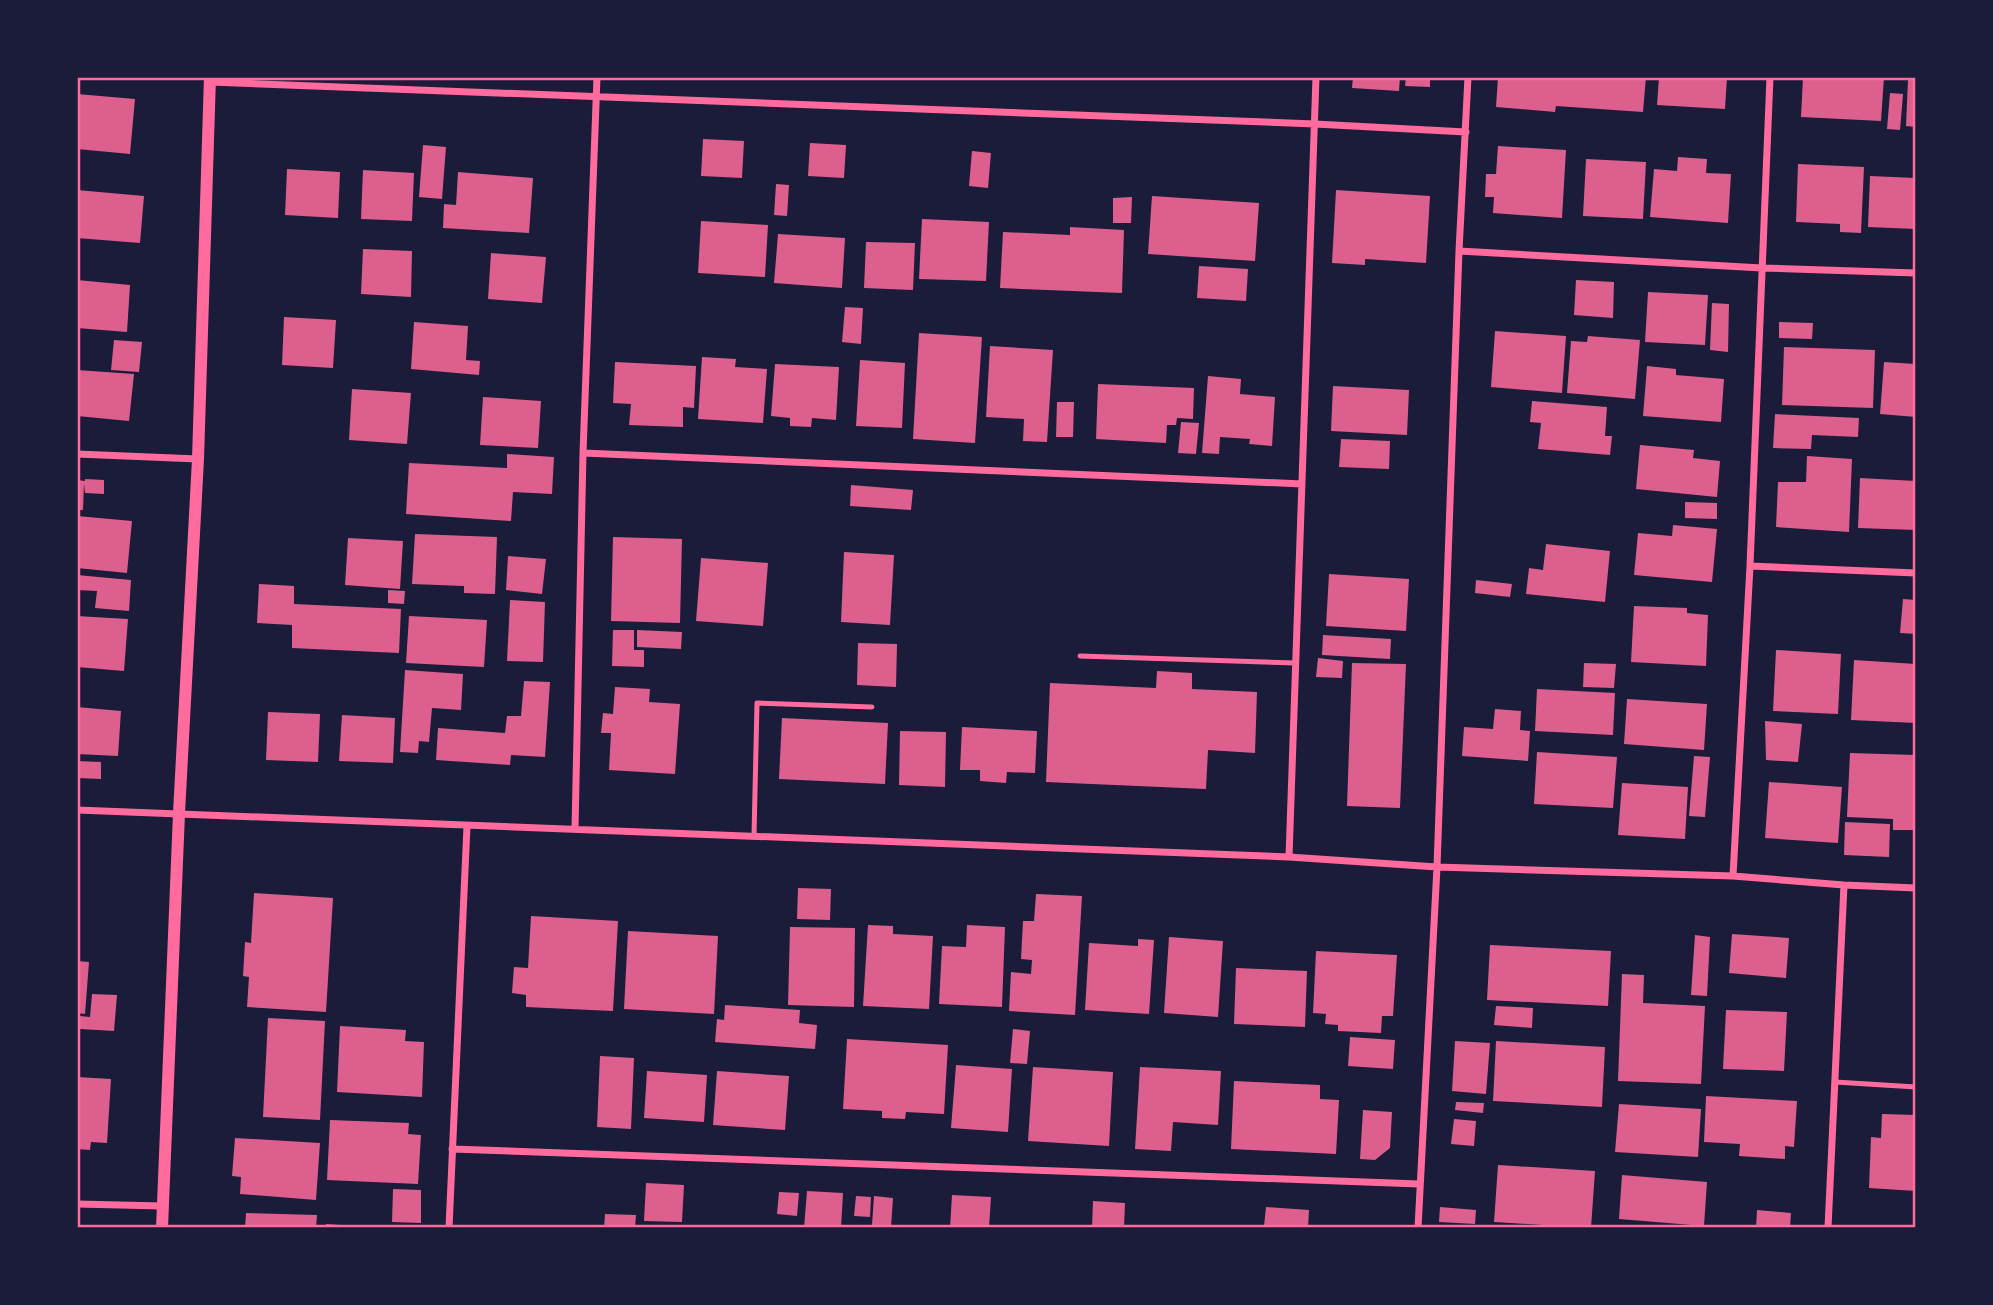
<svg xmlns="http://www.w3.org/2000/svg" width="1993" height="1305" font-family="'Noto Sans',sans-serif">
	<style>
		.building { fill: #dd5f8e }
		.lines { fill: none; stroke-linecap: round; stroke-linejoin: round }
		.service { stroke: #ff6b9d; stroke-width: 5 }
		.minor { stroke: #ff6b9d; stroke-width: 7 }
		.tertiary { stroke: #ff6b9d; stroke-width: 12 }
		.neatline { fill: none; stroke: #ff6b9d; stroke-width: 2.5 }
	</style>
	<rect width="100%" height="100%" fill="#1b1b3a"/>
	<path class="building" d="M1353,77H1400L1399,91L1352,88Z
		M1406,77H1430V87L1405,86Z
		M1498,77H1646L1643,112L1556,106L1555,112L1496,107Z
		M1659,77H1727L1725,109L1657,105Z
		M1803,77H1884L1881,121L1801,117Z
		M1908,80H1916V127L1906,126Z
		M1890,93L1903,94L1900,130L1887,129Z
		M77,94L135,99L130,154L77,149Z
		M703,139L744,141L742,178L701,176Z
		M810,143L846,145L844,178L808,176Z
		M423,145L446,147L442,199L419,197Z
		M1498,146L1566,150L1562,218L1493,213L1494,197H1485L1486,174H1496Z
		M972,151L991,153L988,188L969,186Z
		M1678,157L1707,159L1706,173L1731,174L1728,223L1650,217L1654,169L1677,171Z
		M1586,159L1646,162L1643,219L1583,216Z
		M1798,164L1864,167L1861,233L1840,232V224L1796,222Z
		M287,169L340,172L338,218L285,215Z
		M363,170L414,173L412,221L361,219Z
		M458,172L533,178L529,233L443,228L444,204L456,205Z
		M1870,176L1916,178V229L1868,227Z
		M776,184L789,185L787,216L774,215Z
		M77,190L144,196L140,243L77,238Z
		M1336,190L1430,196L1426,263L1365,259V265L1332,263Z
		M1152,196L1259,203L1255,261L1148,254Z
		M1132,197L1131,223H1113V198Z
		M922,219L989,222L986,281L919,279Z
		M701,221L768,225L765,277L698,273Z
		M1070,227L1124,230L1122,293L1000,288L1003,232L1070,235Z
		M778,234L845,238L842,288L774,283Z
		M866,242L915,243L913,290L864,288Z
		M363,249L412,251L411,297L361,294Z
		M491,253L546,257L542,303L488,299Z
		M1199,266L1248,269L1246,301L1197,298Z
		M77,280L130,285L127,332L77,328Z
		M1576,280L1614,282L1613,318L1574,315Z
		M1648,292L1708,295L1705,345L1645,342Z
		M1712,303L1729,304L1728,352L1710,350Z
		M845,307L863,308L861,344L842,342Z
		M284,317L336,320L333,368L282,365Z
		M414,322L468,326L466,360L480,361L479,375L411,369Z
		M1779,322L1813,323L1812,339L1779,338Z
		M1495,331L1566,336L1562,393L1491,387Z
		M919,333L982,337L975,443L913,439Z
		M1588,336L1640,340L1635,399L1567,393L1571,341L1587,342Z
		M114,340L142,342L139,372L111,370Z
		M990,346L1053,350L1047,442L1023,441L1024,419L986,417Z
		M1784,347L1875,350L1873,408L1782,405Z
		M702,357L736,359L735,367L767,369L763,423L698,419Z
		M860,360L905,363L902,428L856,426Z
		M615,362L696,366L694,408L683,407V427L629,425L631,404L613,403Z
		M1884,362L1916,364V417L1880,414Z
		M775,364L839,367L836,420L812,418L811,427L790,426V418L771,416Z
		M1647,366L1676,369V375L1724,379L1721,422L1643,416Z
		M77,370L134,374L129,421L77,416Z
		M1208,376L1241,379L1240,394L1275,397L1272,446L1249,444L1250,439L1220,437L1219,454L1202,453Z
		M1098,384L1194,388L1193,419L1177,418L1176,425H1167L1166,443L1096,439Z
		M1333,386L1409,390L1407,435L1331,431Z
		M352,389L411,393L407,444L349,440Z
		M483,397L541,401L538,448L480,445Z
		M1532,401L1607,407L1605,436H1612L1610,455L1538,449L1541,423L1530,422Z
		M1057,402H1074L1073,437H1056Z
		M1775,414L1859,418L1858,437L1812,435L1811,449L1773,448Z
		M1181,422L1199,423L1196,454L1178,453Z
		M1341,439L1390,441L1389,469L1339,467Z
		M1640,445L1694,450L1693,458L1720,461L1717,497L1636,489Z
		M507,454L554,457L552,494L513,492L511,521L406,514L409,463L507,468Z
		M1807,456L1852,459L1849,532L1776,527L1778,482H1806Z
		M1860,478L1916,481V530L1858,528Z
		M85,479L104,480V494L85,493L84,484L83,510H77V480L85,481Z
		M851,485L913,490L911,510L850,506Z
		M1685,502L1717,503V519L1685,518Z
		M77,516L132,521L127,573L77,568Z
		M1673,525L1717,529L1712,582L1634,575L1638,533L1672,536Z
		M415,534L497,537L495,594L464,593V586L412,584Z
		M613,537L682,539L680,623L611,621Z
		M348,538L403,541L400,589L345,585Z
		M1546,544L1610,551L1605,602L1526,594L1529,568L1543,570Z
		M844,552L894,555L890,625L841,622Z
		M508,556L546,559L542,594L506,590Z
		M701,558L768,563L763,626L696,621Z
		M1329,574L1409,579L1406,631L1326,626Z
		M77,575L131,580L129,611L95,608L97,591L77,590Z
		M1476,580L1512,584L1510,597L1475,593Z
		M259,584L294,586V604L401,609L399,653L292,648V625L257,623Z
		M388,590L405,591L404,604L388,603Z
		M1903,599L1916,600V634L1900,633Z
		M510,600L545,602L543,662L507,661Z
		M1634,606L1687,608V613L1708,615L1706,666L1631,662Z
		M77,616L128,619L124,671L77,667Z
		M409,616L487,620L484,667L406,663Z
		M613,630H634V650H644V667L612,666Z
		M637,630L682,632L681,649L637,647Z
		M1323,635L1391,639L1390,659L1322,655Z
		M858,643L897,644L896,687L857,685Z
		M1776,650L1841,654L1838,714L1773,711Z
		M1318,658L1343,661L1342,678L1316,677Z
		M1854,660L1916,664V723L1851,720Z
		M1352,663L1406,664L1400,808L1347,806Z
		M1584,663L1616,664L1614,688L1583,687Z
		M405,670L463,674L461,710L432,708L429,742L419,741L418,753L400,752Z
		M1157,671L1192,673V689L1257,692L1255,753L1208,750L1206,789L1046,782L1050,683L1156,688Z
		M524,681L550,682L545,757L511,755L510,765L436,760L438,728L505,733L507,716H521Z
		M615,687L650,689L649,702L680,704L675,774L609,770L611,733H601L603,713L613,714Z
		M1537,689L1615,693L1613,735L1535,731Z
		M1627,699L1707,704L1704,750L1624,744Z
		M77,707L121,711L118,756L77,754Z
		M1495,709L1521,711L1520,730L1530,731L1528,761L1462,756L1464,727L1493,729Z
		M268,712L320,714L318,762L266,760Z
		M342,715L395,718L393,763L339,761Z
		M782,718L888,723L885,784L779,779Z
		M1765,721L1802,724L1798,762L1766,760Z
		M962,727L1037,731L1035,773L1007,772L1006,783L980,781V770H960Z
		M900,731L946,732L945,787L899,785Z
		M1537,752L1617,757L1613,808L1534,804Z
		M1850,753L1916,755V830H1893V819L1847,817Z
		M1694,756L1710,757L1705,817L1689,816Z
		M77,761L101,762V779L77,778Z
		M1769,782L1842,787L1838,843L1765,838Z
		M1622,783L1688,787L1685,839L1618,835Z
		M1845,822L1890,824L1889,857L1844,855Z
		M798,888L831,889L830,920L797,919Z
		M254,893L333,898L326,1012L247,1007L249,977L243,976L245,942L251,943Z
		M1036,894L1082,896L1075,1015L1009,1011L1011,972L1031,974L1032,960L1021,959L1023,921H1034Z
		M531,916L618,921L613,1011L526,1007V995L512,993L514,967L528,968Z
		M868,925L893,926V934L933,936L929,1009L863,1006Z
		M967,925L1005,927L1002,1007L939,1004L942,946L966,947Z
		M790,927L855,928L854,1007L788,1005Z
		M628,931L718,936L714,1014L624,1009Z
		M1732,934L1789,938L1786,978L1729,973Z
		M1695,935L1710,937L1707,996L1691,995Z
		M1169,937L1223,941L1218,1017L1164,1013Z
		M1138,939L1154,940L1149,1014L1085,1010L1089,943L1138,946Z
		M1490,945L1611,951L1608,1006L1487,1000Z
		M1316,951L1397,955L1393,1016H1382L1381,1033L1338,1031V1025L1325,1024L1326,1014L1313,1013Z
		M77,961L89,962L85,1014L77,1013Z
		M1236,968L1307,971L1305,1027L1234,1024Z
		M1622,974L1644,975L1643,1003L1705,1006L1701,1084L1618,1081Z
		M92,994L117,995L114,1031L80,1029V1016L90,1017Z
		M725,1005L800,1010L799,1023L817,1025L815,1049L715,1042L717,1019L724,1020Z
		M1496,1006L1533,1008L1532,1028L1494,1025Z
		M1726,1010L1787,1012L1784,1071L1723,1069Z
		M268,1018L325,1021L320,1120L263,1117Z
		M340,1026L406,1030L405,1041L424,1042L422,1097L337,1092Z
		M1013,1029L1030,1031L1027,1064L1010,1063Z
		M1350,1037L1395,1040L1393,1069L1348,1066Z
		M847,1039L948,1045L944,1114L906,1112L905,1119L882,1118V1111L843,1109Z
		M1455,1041L1490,1043L1486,1094L1452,1091Z
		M1496,1041L1605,1047L1602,1107L1493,1101Z
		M600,1056L634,1058L631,1129L597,1127Z
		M956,1065L1012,1069L1008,1132L951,1128Z
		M1033,1067L1113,1072L1109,1146L1028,1141Z
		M1140,1067L1221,1071L1218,1125L1173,1122L1171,1151L1135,1149Z
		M647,1071L707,1075L704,1122L644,1118Z
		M717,1071L789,1076L785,1130L713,1125Z
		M77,1077L111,1079L107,1143L91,1142L90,1150L77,1149Z
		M1234,1081L1320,1085V1099L1339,1100L1336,1154L1231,1149Z
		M1706,1096L1797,1101L1794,1147L1785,1146V1159L1739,1156L1740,1144L1704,1142Z
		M1456,1102L1484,1103L1483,1113L1455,1110Z
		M1619,1104L1701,1109L1698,1157L1615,1152Z
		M1363,1110L1392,1112L1390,1148L1375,1160L1360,1159Z
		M1882,1114L1916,1115V1191L1869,1188L1871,1137L1881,1138Z
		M1454,1119L1476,1121L1474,1146L1451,1144Z
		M330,1120L409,1123L408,1134L421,1135L418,1184L327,1180Z
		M235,1138L320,1143L316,1200L240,1194L241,1177L232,1176Z
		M1498,1165L1595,1171L1591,1228L1494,1222Z
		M1622,1175L1707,1182L1704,1226L1619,1219Z
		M646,1183L684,1185L682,1222L644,1221Z
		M393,1189L421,1190V1223L392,1222Z
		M807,1191L843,1193L841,1228H804Z
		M779,1192L799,1193L797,1216L777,1214Z
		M952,1195L991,1197L989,1228H950Z
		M856,1196L871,1197L870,1217L854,1216Z
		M874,1196L893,1198L891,1227L872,1225Z
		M1093,1201L1125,1203L1124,1228H1092Z
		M1266,1207L1309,1210L1308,1228L1264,1226Z
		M1440,1207L1476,1210L1475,1224L1439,1222Z
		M1757,1210L1791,1213L1790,1228H1756Z
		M246,1213L317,1215L316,1228H245Z
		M605,1214L636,1215L635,1228H604Z
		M326,1224L356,1226V1228H326Z"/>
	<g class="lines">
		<path class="service" d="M1080,656L1296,663
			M754,836L757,703L872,707
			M1835,1082L1916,1087"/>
		<path class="minor" d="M210,82L1315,124L1466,132
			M1459,251L1762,268L1916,273
			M583,453L1302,484
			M77,454L198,459
			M1750,566L1916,573
			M77,810L1289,857L1437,867L1733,876L1844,885L1916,888
			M575,829L583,453L597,77
			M1289,857L1316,77
			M1733,876L1750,566L1770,77
			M452,1149L1419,1184
			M77,1204L163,1206
			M449,1228L467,826
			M1418,1228L1437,867L1459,251L1468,77
			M1828,1228L1844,885"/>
		<path class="tertiary" d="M162,1228L179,813L198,459L210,77"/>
	</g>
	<rect width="1993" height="1305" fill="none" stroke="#1b1b3a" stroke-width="158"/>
	<rect x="79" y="79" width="1835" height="1147" class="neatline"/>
</svg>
